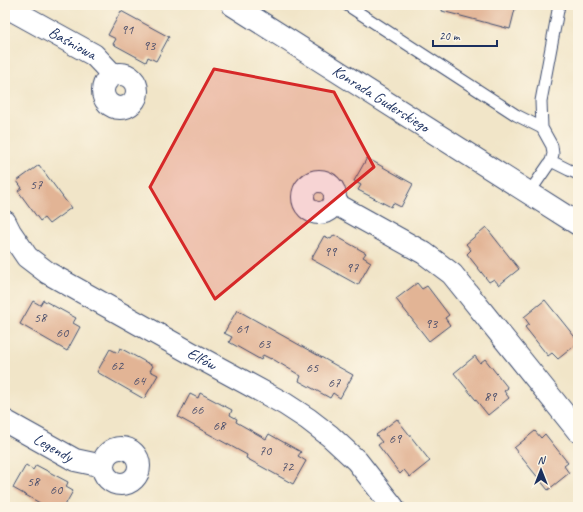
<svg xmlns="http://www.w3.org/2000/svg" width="583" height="512" font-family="Caveat,sans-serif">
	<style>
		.building { fill: #e2b495 }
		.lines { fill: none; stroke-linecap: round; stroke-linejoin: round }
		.service-casing { stroke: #3b4a6e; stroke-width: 13 }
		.minor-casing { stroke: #3b4a6e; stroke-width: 24 }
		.tertiary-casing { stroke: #3b4a6e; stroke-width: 24 }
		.service { stroke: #fff; stroke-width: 11 }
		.minor { stroke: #fff; stroke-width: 22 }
		.tertiary { stroke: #fff; stroke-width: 22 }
		.marked { fill: #d62828; fill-opacity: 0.2; stroke: #d62828; stroke-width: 3; stroke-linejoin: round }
		.labels { text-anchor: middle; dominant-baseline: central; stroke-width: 3; stroke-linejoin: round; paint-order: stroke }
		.number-label { font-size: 14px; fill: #4d506c }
		.street-label { font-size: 16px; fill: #1b2f5e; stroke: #fcf5e5 }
	</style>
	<rect width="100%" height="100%" fill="#fcf5e5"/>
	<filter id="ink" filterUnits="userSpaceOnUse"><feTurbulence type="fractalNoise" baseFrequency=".025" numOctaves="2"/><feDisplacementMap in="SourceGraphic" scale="8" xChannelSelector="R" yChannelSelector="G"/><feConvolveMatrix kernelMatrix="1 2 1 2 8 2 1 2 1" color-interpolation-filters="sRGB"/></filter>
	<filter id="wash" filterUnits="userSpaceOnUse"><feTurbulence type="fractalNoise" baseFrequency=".012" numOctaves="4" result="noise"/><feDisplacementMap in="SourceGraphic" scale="16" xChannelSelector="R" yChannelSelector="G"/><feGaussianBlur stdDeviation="0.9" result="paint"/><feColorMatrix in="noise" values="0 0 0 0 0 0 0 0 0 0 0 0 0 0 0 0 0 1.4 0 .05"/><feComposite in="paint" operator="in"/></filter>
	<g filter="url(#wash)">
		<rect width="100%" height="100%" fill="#f1e5c8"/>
		<g id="blocks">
			<path class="building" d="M443,5H516L510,29L442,11Z
				M121,11L169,37L156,61L148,57L146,62L113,44L116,39L108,35Z
				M367,158L413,184L401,207L393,203L391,207L358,190L361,185L354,181Z
				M39,165L71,208L49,224L44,218L40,221L18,191L22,188L17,181Z
				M486,227L519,269L499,285L494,279L489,282L467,254L471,250L466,244Z
				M334,235L366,253L363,257L371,262L358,285L311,259L324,236L331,239Z
				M417,283L422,289L427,286L449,315L445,318L450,325L429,341L396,299Z
				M43,300L76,318L73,323L80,327L67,351L20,324L33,301L40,305Z
				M545,300L578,341V343L558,359L552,353L548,356L525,327L529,324L524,317Z
				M237,310L353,375L340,398L333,393L330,398L299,381L301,376L271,358V359L263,355L261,360L229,342L232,337L224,333Z
				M120,348L153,366L150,371L158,375L144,399L97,372L110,349L118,353Z
				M475,356L480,363L485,359L508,388L504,391L509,398L488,415L454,373Z
				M200,393L232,410L230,415L237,419L236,422L266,439L269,434L301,452L298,456L306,461L293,484L246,458L247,455L178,417L190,394L198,398Z
				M397,419L430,461L410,477L404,470L400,474L378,445L382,442L376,435Z
				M535,431L541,438L545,434L568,463L564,466L569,473L548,490L514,448Z
				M26,465L33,470L36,465L68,482L66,487L73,491L64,507H47L13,488Z"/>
		</g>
	</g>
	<g filter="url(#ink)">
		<use href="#blocks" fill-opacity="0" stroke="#3b4a6e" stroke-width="1"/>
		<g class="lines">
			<g class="service-casing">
				<path id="service" d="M347,5L516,115L542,128
					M551,161L569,170L578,174
					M529,193L551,161L553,154L552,146L542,128L541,101L559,5"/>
			</g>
			<g class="minor-casing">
				<g id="minor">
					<path id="s1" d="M5,6L94,55L113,75"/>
					<circle cx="120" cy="91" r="17"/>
					<circle cx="319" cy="197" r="16"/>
					<path d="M334,203L424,253L452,274L578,431"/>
					<path id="s2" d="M5,222L10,232L27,257L48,273L191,353L285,404L308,419L330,436L357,461L393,507"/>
					<path id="s3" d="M5,421L75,460L103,466"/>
					<circle cx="121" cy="466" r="18"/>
				</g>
			</g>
			<g class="tertiary-casing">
				<g id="tertiary">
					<path id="s4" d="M233,5L578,224"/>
				</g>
			</g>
			<use href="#service" class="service"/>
			<use href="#minor" class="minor"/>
			<use href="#tertiary" class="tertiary"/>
		</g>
	</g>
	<path class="marked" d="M214,69L334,92L374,167L215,299L150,187Z"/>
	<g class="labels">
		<g class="number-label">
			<text x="127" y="29">91</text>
			<text x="149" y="45">93</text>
			<text x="36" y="184">57</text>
			<text x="330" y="251">99</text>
			<text x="352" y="267">97</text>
			<text x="40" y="317">58</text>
			<text x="431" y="323">93</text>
			<text x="242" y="328">61</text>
			<text x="62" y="332">60</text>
			<text x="264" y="343">63</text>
			<text x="117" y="365">62</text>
			<text x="312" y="367">65</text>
			<text x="139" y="380">64</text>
			<text x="334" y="382">67</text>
			<text x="490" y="396">89</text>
			<text x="197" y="409">66</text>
			<text x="219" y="425">68</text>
			<text x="395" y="438">69</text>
			<text x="265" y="450">70</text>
			<text x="287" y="466">72</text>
			<text x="33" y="481">58</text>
			<text x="56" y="489">60</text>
		</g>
		<g class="street-label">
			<text stroke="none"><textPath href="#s1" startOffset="77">Baśniowa</textPath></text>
			<text stroke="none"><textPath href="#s4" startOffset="175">Konrada Guderskiego</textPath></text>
			<text stroke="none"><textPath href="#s2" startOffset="244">Elfów</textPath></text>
			<text stroke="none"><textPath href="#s3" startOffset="55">Legendy</textPath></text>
		</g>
	</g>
	<rect width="583" height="512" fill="none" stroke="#fcf5e5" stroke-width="20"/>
	<g transform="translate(541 470)" stroke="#fcf5e5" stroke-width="3" paint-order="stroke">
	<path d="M0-3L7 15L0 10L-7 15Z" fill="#1b2f5e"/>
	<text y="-6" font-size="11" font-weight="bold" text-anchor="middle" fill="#1b2f5e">N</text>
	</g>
	<path d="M433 40v6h64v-6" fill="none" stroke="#1b2f5e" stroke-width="2"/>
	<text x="439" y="40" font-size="12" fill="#1b2f5e" stroke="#fcf5e5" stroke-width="3" paint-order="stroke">20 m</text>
</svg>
